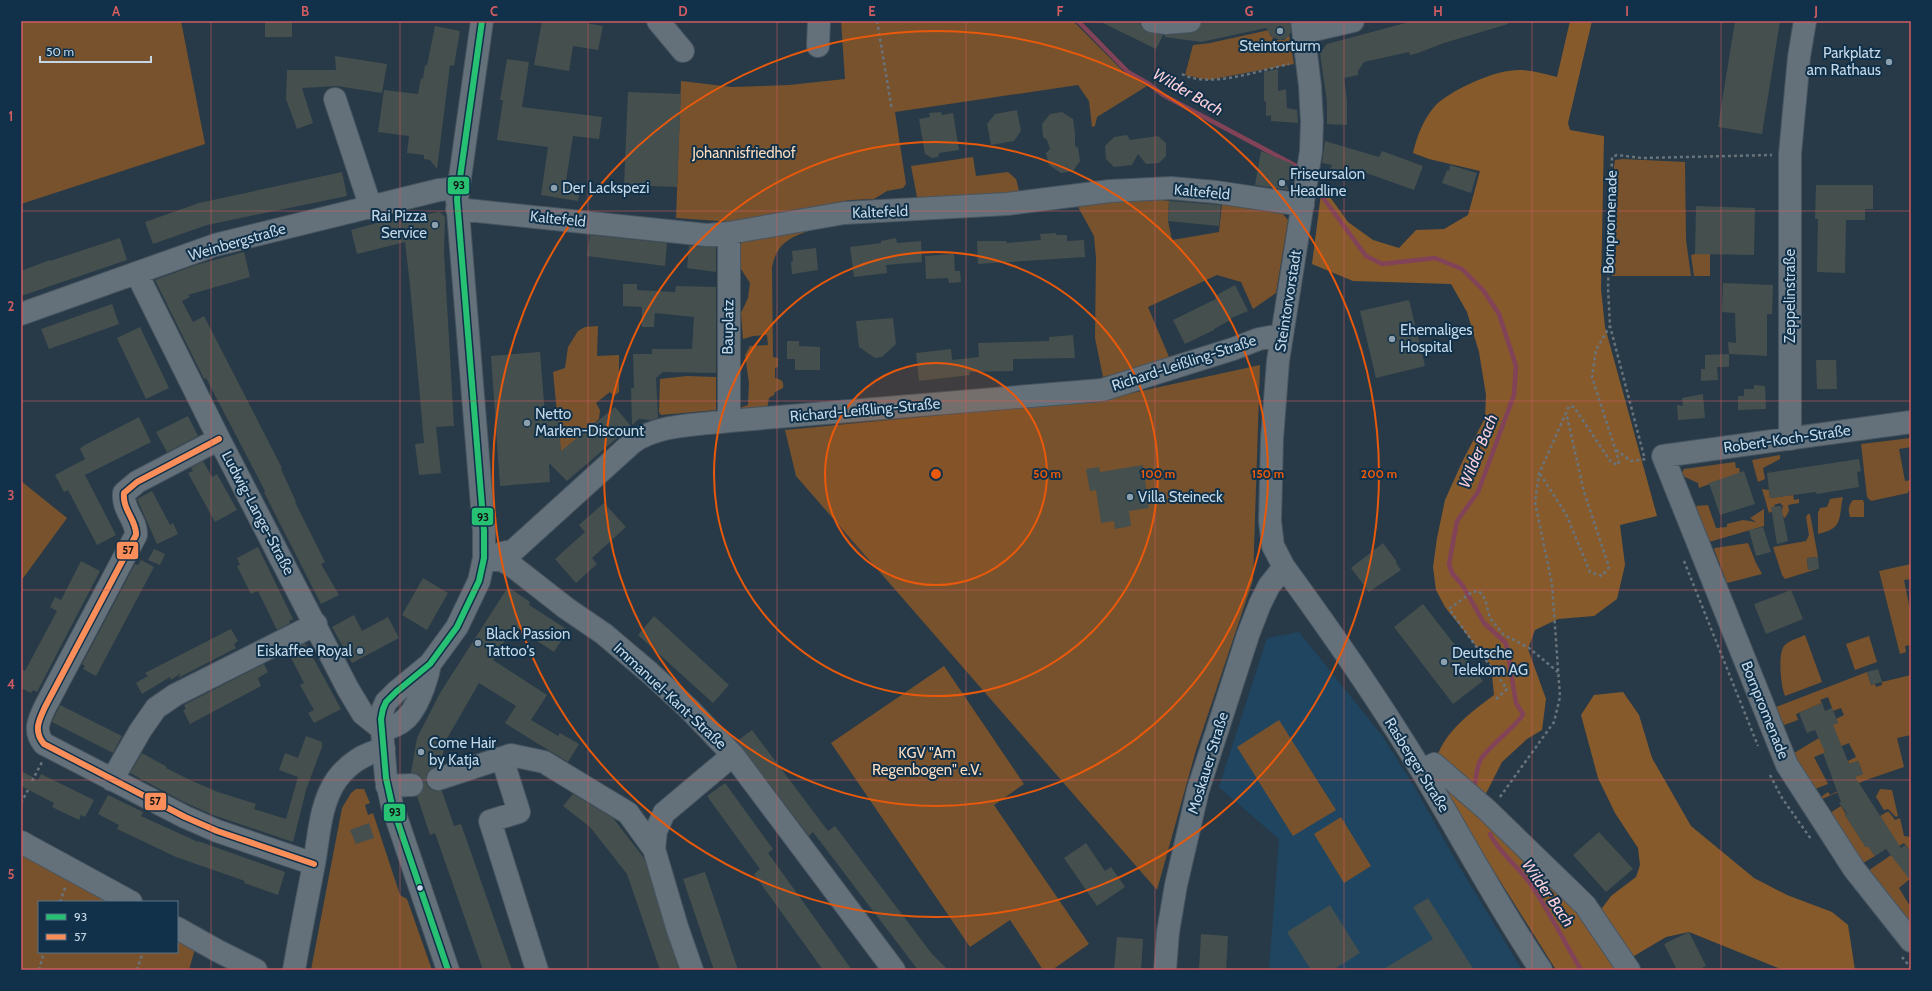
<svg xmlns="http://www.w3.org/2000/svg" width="1932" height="991" font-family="Cabin,sans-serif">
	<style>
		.built { fill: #1f4560 }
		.green { fill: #78522d }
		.forest { fill: #875a2c }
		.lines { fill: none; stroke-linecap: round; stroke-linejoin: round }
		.stream { stroke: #824358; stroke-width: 4.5 }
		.building { fill: #454f4e }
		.minor-casing { stroke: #475561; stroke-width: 24 }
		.path { stroke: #68737b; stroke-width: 2.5; stroke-dasharray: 3 3; stroke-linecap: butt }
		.minor { stroke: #65717a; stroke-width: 22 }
		.bus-1-casing { stroke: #103149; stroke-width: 9 }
		.bus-2-casing { stroke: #103149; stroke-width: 9 }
		.bus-1 { stroke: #26c172; stroke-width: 6 }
		.bus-2 { stroke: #fa8e5a; stroke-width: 6 }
		.grid { fill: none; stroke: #d15c61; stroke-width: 1; stroke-opacity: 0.55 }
		.ring { fill: none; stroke: #e8590c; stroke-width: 2 }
		.poi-dot { fill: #8da0ae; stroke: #103149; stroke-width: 1.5 }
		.bus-dot { fill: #c4d7e6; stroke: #103149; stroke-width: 1.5 }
		.labels { text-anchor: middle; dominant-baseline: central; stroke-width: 4; stroke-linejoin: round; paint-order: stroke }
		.poi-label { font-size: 15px; fill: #c4d7e6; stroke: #103149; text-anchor: start }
		.park-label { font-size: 15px; fill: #fcdbbf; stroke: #103149 }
		.street-label { font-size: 15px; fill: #c4d7e6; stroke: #103149 }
		.water-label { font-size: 16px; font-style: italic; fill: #fdd0da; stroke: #103149 }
		.centre { fill: #e8590c; stroke: #103149; stroke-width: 2 }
		.ring-label { font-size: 12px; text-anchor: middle; font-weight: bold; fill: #e8590c; stroke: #103149; stroke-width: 4; stroke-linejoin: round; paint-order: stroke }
		.line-badge { stroke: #103149; stroke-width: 1.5 }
		.pale-badge-label { font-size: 11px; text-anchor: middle; font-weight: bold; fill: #111 }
		.neatline { fill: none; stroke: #d15c61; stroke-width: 1.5 }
		.grid-label { font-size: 13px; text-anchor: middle; font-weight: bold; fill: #d15c61 }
	</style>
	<rect width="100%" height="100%" fill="#283a47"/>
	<path class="built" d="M1299,632L1383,737L1414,786L1453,856L1522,970H1269L1279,839L1219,787L1267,638Z"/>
	<path class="green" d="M21,21H181L205,144L21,204Z
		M841,21H1073L1126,74L1147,86L1097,117L1095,126L1092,127L1089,101L1078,85L895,112L906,184L903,188L887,191L874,199L850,200L733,222L676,218L681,81L732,87L789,85L845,79Z
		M1269,30L1270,35L1275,40H1284L1289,35L1294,64L1208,80L1185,75L1193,45L1210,43Z
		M973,157L976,176L1008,172L1016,179L1020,194L972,198L917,197L911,166Z
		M1623,159L1685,162L1686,240L1691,276H1612L1614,166L1615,160Z
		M1156,199L1169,201L1168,221L1172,240L1219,232L1222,204L1283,214L1288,220L1276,293L1253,309L1241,282L1217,275L1148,307L1169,357L1143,366L1103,377L1095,338L1096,258L1094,236L1077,205V200Z
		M818,228C795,235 776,241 772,268L773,357L778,358V367L775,368V378C782,380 784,381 783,388L775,392L774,395L769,398L767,409L733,410L748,405L749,383L745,355L750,346L768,345L767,335L753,336L743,339L741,313L748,298L750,283L741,269V238Z
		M1695,254H1710V276H1694L1691,255Z
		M598,326L597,356L619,355V392L614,396L610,392L596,403L600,410L599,419L561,453L553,372L565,368L568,347L578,331L585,327Z
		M1260,365L1253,580L1196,750L1157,890L796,476L785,430L1100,400Z
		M687,376L716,377V410L661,415L659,412L660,379Z
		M1911,438V447L1899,449L1905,481L1911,480V490L1908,491V493L1871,501L1867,497L1861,444Z
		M1780,455V459L1763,468L1765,479L1758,482L1752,460Z
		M1735,462L1736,468H1739L1740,473L1699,488L1698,483L1685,477L1682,473L1684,469Z
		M21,481L67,518L21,581Z
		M1762,489L1769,490L1770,498L1793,495L1794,500L1799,499V503L1788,505L1789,511L1785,518L1781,515L1783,506L1780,503L1774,505L1776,509L1769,513Z
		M1843,497C1838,519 1844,528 1818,534V513L1820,508L1827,507L1830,499Z
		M1853,500H1863L1864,503V517H1850C1848,510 1848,506 1853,500Z
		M1708,505L1716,528L1727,527V524L1743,520L1756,522L1750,518L1764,509V526L1709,542L1696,506Z
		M1808,514H1810L1818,557L1807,558L1808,569H1817L1785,579L1782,575L1773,547L1806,541L1809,535L1806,517Z
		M1748,543L1756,563L1762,574L1727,583L1714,549L1715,548Z
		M1911,564V579L1904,580L1911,615V645L1905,646L1906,652L1900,654L1879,571Z
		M1805,635L1822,682L1785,696C1781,687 1777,652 1785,645C1790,640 1799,638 1805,635Z
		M1869,636L1877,662L1855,670L1846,644Z
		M944,666L1024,784L994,805L1089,944L1052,970H1043L1010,920L970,947L831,743Z
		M1867,672L1871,685L1875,684L1876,687L1882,685V682L1911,675V735L1897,738L1904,767L1866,780L1822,799L1821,797L1828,792L1830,795L1848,786L1845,780L1863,774L1858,761L1849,764L1848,761L1856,757L1849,743L1814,757L1828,784L1815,789L1796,759L1794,753L1819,738L1831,725L1838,723L1836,719L1844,715L1841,708L1833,711L1828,697L1820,700L1822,703L1796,714L1798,720L1784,725L1776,707Z
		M1279,720L1336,810L1293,836L1237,747Z
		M356,789H364L370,803L365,805L368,815L373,813L400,895L407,899L432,970H311L342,808L351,793Z
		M1880,789L1892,790L1898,816L1896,817L1888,809L1884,810L1876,797Z
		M1841,806L1846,814L1845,815L1866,847L1868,846L1875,856L1863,863L1830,813Z
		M1887,812H1889L1895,820L1900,818L1904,836L1911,837V852L1904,843L1899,846L1880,816Z
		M1341,817L1371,866L1344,883L1314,834Z
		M21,851L115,902H39V952H177V935L196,945L189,970H21Z
		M1891,855L1911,878L1899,888L1911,908V923L1868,871Z"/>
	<path class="forest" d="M1570,21H1592L1568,123L1570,130L1604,136L1601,289L1605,327L1657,516L1620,525L1625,565L1617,599L1594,616L1558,619L1535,630L1528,649L1546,699L1542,730L1527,739L1502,762L1477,811L1578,910L1589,926L1611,896L1636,877L1640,865L1638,848L1615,813L1598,778L1581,715L1594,695L1623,692L1639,715L1652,758L1691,826L1754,878L1787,895L1832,912L1848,925L1855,970H1783L1689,932L1666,937L1619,965L1622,970H1556L1433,774C1437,737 1466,716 1494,695L1491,665L1445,607L1436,590L1433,567L1437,538L1445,500L1463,460L1485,418L1486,395L1479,352L1467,312L1451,284L1353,281L1312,264L1322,186L1348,222L1373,240L1399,248L1416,230L1444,229L1468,215L1480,171L1429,159L1413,153C1417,136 1423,120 1435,106C1448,92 1489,73 1509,71C1524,68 1542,73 1557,77Z"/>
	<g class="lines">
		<path class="stream" d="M1078,21L1128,72L1149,84L1163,95L1298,167
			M1321,195L1366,256L1382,264L1435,258L1462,269L1483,290L1499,314L1516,366L1514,395L1478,492L1457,521L1449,564L1452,573L1463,586L1484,623L1506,643L1516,703L1523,714C1521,722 1488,747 1481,759C1476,767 1476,781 1474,789
			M1490,834C1499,853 1517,865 1529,882C1549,910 1563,940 1581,970"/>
	</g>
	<path class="building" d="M265,21H292V37H265Z
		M542,21H574L603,26L598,50L573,46L569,71L534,65Z
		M1099,21H1138L1145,31L1163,35L1156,49Z
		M1213,21H1276L1277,23L1290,21L1291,32L1287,38L1280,40L1272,37L1266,28L1201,42L1165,37V35L1191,33L1197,31L1202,23Z
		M1413,21H1507L1508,24L1444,43L1418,53L1410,55L1409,52L1364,62L1358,71V75L1344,78L1347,100V125L1327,124V102L1320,53L1327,44Z
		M1735,21H1780L1762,134L1718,127Z
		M435,26L460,31L454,66L450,65L437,169L430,160L424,159V155L407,153L409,136L378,132L384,90L418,94L421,78L423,79L425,65L427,66Z
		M335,56L387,64L382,93L337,86L302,88L313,123L297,129L286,99L287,70H336Z
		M507,59L529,62L522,107L602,117L599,139L573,136L566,181L581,184L578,201L541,195L548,147L497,140L503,100H500Z
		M1278,69V91L1286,89L1287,108L1297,110L1298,123L1271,121V115L1266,116V102L1264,101V72Z
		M628,92L681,94L677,187L624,185Z
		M1017,110L1021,131L1014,141L991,145L987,124L995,114Z
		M941,112L942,115L953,113L959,150L939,153L938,157L932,158L925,154L919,119L930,117L929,113Z
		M1062,112L1073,119L1075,133V146L1078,148L1080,161L1073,171L1061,173L1049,165L1046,153L1050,149L1047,140L1043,137L1042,124L1050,114Z
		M1127,135L1130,140L1158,136L1166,143V156L1159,163L1146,164L1138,154L1132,165L1114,167L1106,159L1105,146L1114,137Z
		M1325,141L1379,157L1382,151L1423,166L1414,190L1355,169L1354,173L1343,170L1342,173L1330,169L1332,165L1322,163Z
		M1261,151L1293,164L1291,180H1286L1288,190L1255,185Z
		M1450,165L1477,173L1471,193L1442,183L1447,170L1449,171Z
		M342,172L347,196L207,225L153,244L145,222L199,203Z
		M1816,185H1873V209H1865V220H1846L1845,273L1817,272L1818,219H1815Z
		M1169,201L1221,205L1219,226L1168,221Z
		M1696,206L1755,208L1754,255L1695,254Z
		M440,212L445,217L444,252L454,426L436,427L441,473L419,475L415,444L424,443L410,285L405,242L357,254L351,230L384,221Z
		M1056,233V235H1067V241L1084,240L1085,257L978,264L977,241H1006L1007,243L1041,240L1040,234Z
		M590,235L667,243L665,266L587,256Z
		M120,238L127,260L21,296V271L50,260V261Z
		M896,238L897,243L921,241L922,262L886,265L887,273L854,277L850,247L881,243V241Z
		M689,246L716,247V272L687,268Z
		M816,248L818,270L792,274L791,262L793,261L792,251Z
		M244,252L250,277L188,295L190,297L182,301L193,322L204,316L282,468L281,469L296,502H295L325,562L321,564L339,595L321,604L274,512L264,492L265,491L206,378L204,379L155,280L196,265Z
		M954,254L955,271H960L961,282L949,283L948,278L926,279L925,256Z
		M1723,283L1773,285L1772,314H1767V356L1729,354L1728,342L1736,343L1735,313L1722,312Z
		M623,284H637V290L675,292L676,286L716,287V373L663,372L656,378L658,418L651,420L639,419L632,425L631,388H634L633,354H652V349H692L694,317L655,313L654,327H642V307L623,306Z
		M1235,285L1248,311L1231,318L1232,319L1214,329V330L1185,344L1173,320L1216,299L1215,296Z
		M1409,300L1425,366L1376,378L1360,311Z
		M112,304L119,324L49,349L41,329Z
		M893,318L896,344L882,357L875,358L859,347L856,321Z
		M140,327L169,388L146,399L117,338Z
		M1073,335L1075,358L1013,359V371L969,372L970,375L919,381L916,353L951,349L952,360L979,357L978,343L1049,341V337Z
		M787,341H799V346L820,347V370H795V359H787Z
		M540,352L545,414L558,413L561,451L615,407L631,426L567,481L549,463L550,482L500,486L491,356Z
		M1729,354V367H1717L1718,380L1701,381V369H1705V355Z
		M1816,360H1836L1837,389H1817Z
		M1754,385L1765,386L1766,409L1738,410V396H1744V389H1754Z
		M1703,394L1705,418L1678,420L1677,405L1683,406L1682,398Z
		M188,416L198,436L167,452L156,432Z
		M139,417L151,442L85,475L116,535L97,545L68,490L64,492L55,475L85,459L80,449L83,446Z
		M1859,459L1861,471L1857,472L1859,487L1817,494L1816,492L1770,498L1767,473Z
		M203,461L212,477L217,474L237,510L215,522L188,473L193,471L191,468Z
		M1143,465L1149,508L1129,511L1131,526L1115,529L1114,521L1101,523L1096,490L1090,491L1086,469L1099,467L1100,472Z
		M1744,471L1755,504L1720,515L1709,483Z
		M152,491L170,525L173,523L178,534L157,544L137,499Z
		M604,503L626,527L592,558L597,564L576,583L555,559L585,532L579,525Z
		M1781,506L1788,541L1777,544L1771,507Z
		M1763,527L1771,552L1756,556L1749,530Z
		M1383,543L1397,562L1396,563L1401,570L1369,592L1351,568Z
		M258,547L293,619L289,621L290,623L277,630L258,591L251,594L237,566L240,565L237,558Z
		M154,549L165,554L160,565L148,560Z
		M1818,557L1819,569L1808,570L1807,558Z
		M141,560L154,567L96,676L83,669L85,666L82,664L135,564L138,565Z
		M81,561L100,571L37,692L33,690L31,693L21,688V669L25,671L57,611L50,607L55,597L61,600Z
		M423,578L448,593L427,630L402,615Z
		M508,587L530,602L529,605L568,630L554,652L514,626L493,660L547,695L531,720L558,736L560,733L579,744L568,762L535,742L505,723L516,706L479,683L445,742L441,765L429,770L426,776V783L429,788L435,791H442L454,826L461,824L512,970H483L435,833L430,835L417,796L423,790L424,784L423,779L418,774L411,773L417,738L440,693Z
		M1791,590L1803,619L1766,634L1754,604Z
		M1423,604L1483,681L1453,704L1394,627Z
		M354,615L362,631L388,617L399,638L352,663L332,627Z
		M654,616L729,685L713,703L638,635Z
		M231,629L238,641L234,644L236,648L178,678L181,673L171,680L170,677L142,694L136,683L148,676L145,673Z
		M305,643L341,709L314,723L308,713L314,710L300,685L304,683L288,652Z
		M264,664L268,672L258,678L261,686L190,724L183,710L186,709L184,705Z
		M1878,669L1882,682L1871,685L1867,672Z
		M1822,703L1825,711L1832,708L1838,723L1833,725L1849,764L1858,761L1863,774L1855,777L1901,848L1905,845L1911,852V881L1886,849L1875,856L1868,846L1866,848L1845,815L1847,813L1839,803L1841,802L1823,753L1825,752L1815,730L1807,733L1799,713Z
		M60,705L122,736L113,753L52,722Z
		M752,730L828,831L835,826L932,954L948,970H918L813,832L809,836L737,741Z
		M306,736L322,742V747L306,790L293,842L213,815L182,801L130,773L142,753L167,767L166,768L190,780L218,792L256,804L254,809L286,819L298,777L279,770L285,753L298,758Z
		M21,771L38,780L41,774L94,800L85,817L81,815L79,820L52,807L54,803L21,786Z
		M725,783L773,849L768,853L852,970H823L754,874L760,869L707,796Z
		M573,794L613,818L644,858L679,970H660L627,874L590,827L563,806Z
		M108,795L143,812L141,816L198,842V841L285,872L278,895L244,883L245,881L176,857L117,829L119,825L98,814Z
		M369,823L374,838L356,844L350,830Z
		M1599,832L1633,869L1606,892L1573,855Z
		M1086,843L1105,871L1111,867L1125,887L1097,906L1064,858Z
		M705,872L716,904L738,970H714L704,941L683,879Z
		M1428,898L1474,970H1382L1433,939L1413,907Z
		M1330,905L1360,953L1333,970H1311L1287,932Z
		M1689,932L1706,966L1698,970H1677L1664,944Z
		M1201,934L1228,936L1226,970H1199Z
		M1117,937L1143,939L1141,970H1114Z"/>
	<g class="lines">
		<g class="minor-casing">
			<path id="minor" d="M658,21L683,51
				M1152,21L1166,23L1190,21
				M1302,21L1310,86L1312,122L1311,151L1278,361L1272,439L1270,521L1273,546L1284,567C1333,634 1380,702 1423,773C1462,838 1498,906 1541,970
				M1305,32L1353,21
				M818,46L819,21
				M335,99L371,208
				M457,209L707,235L729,233L844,213L1007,204L1110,191L1171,188L1216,192L1303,205
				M729,233V421
				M137,274L219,439L348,689L363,714L383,730
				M21,314L215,245L439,190L458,188
				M1911,422L1663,456L1787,765L1854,869L1911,941
				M219,439L137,482L124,493C122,510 137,520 136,535L45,707C39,720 33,731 44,744L185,817L217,831L314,864
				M1790,439V154L1799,57L1805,21
				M484,558L514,550L632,443C658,424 698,425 729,421L1102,390L1233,349L1259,339L1282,335
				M485,558L501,560L511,565L566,608L604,634L650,673L689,709L733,755L894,970
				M383,730C390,728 397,726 403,721C417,711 427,680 430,664
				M502,758L519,812L490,821L537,970
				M1422,771L1434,764L1486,809L1585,905L1629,970
				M438,779L511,755L544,762L628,813L654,849
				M112,780L140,731L156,708L175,695L316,624
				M387,786L412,785
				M21,842L131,902
				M177,928L218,951L256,970
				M294,970C300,935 307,900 314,864C319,836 320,803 337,779C350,762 364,754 384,749
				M448,970L392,805L386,778L381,719L383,709L386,702L396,692L430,664L457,627L479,581L484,558V531L457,199L482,21
				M692,970L677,927L654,849L656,831L664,813L733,755
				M1165,970L1168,932L1176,885L1198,790L1248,635L1260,604L1269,586L1284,567"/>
		</g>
		<path class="path" d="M877,21L892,110
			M1182,74C1209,89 1261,70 1289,64
			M1616,450L1631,461L1647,459
			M1644,456L1610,326L1608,288L1612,157L1617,155L1642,158L1772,155
			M1540,474L1566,514L1590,572L1602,576L1609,567L1584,492L1566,412
			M1684,561L1758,746
			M1496,699L1507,689L1449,609L1472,592L1479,591L1485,599L1490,618L1503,634L1529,648L1558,672
			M1770,775L1782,798L1811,839
			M32,781L42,762
			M1500,797L1554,722L1560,697L1552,584L1535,502L1539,474L1569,406L1574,407L1611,462L1618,465L1619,461L1592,377L1596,350L1610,326
			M21,803L28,790
			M60,902L66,885
			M1902,957L1911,968
			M39,970L44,952
			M137,970L143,952"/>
		<use href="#minor" class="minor"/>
		<g class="bus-1-casing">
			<path id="bus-1" d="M448,970L392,805L386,778L381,719L383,709L386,702L396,692L430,664L457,627L479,581L484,558V531L457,199L482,21"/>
		</g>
		<g class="bus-2-casing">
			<path id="bus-2" d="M219,439L137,482L124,493C122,510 137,520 136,535L45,707C39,720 33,731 44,744L185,817L217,831L314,864"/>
		</g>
		<use href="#bus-1" class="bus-1"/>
		<use href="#bus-2" class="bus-2"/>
	</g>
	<path class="grid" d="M211,21V970M400,21V970M588,21V970M777,21V970M966,21V970M1155,21V970M1344,21V970M1532,21V970M1721,21V970M21,211H1911M21,401H1911M21,590H1911M21,780H1911"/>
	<circle cx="936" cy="474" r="111" fill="#e8590c" fill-opacity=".12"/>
	<g class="ring">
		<circle cx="936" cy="474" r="111"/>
		<circle cx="936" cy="474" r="222"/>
		<circle cx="936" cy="474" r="332"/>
		<circle cx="936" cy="474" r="443"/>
	</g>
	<g class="poi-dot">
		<circle cx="1280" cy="31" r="4"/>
		<circle cx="1889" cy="62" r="4"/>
		<circle cx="1282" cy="183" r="4"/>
		<circle cx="554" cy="188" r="4"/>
		<circle cx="435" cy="225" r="4"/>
		<circle cx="1392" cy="339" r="4"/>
		<circle cx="527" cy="423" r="4"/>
		<circle cx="1130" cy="497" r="4"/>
		<circle cx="478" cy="643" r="4"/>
		<circle cx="360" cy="651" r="4"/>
		<circle cx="1444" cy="662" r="4"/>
		<circle cx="421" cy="752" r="4"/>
	</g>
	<circle class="bus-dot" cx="420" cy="888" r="3.5"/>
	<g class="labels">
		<g class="poi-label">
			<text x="1280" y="46" text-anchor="middle">Steintorturm</text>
			<text x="1881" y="53" text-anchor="end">Parkplatz<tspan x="1881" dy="17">am Rathaus</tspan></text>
			<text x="1290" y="174">Friseursalon<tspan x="1290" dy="17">Headline</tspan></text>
			<text x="562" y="188">Der Lackspezi</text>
			<text x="427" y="216" text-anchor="end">Rai Pizza<tspan x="427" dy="17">Service</tspan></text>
			<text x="1400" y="330">Ehemaliges<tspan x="1400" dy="17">Hospital</tspan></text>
			<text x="535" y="414">Netto<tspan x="535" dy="17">Marken-Discount</tspan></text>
			<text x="1138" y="497">Villa Steineck</text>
			<text x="486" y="634">Black Passion<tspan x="486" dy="17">Tattoo's</tspan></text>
			<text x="352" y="651" text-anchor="end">Eiskaffee Royal</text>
			<text x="1452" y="653">Deutsche<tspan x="1452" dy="17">Telekom AG</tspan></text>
			<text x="429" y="743">Come Hair<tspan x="429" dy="17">by Katja</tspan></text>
		</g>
		<g class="park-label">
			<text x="744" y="153">Johannisfriedhof</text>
			<text x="927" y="753">KGV "Am<tspan x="927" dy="17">Regenbogen" e.V.</tspan></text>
		</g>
		<g class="street-label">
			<text transform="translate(1202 192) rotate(5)">Kaltefeld</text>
			<text transform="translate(880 212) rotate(-2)">Kaltefeld</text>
			<text transform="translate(558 219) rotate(6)">Kaltefeld</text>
			<text transform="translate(1610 222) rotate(-88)">Bornpromenade</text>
			<text transform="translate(237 242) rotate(-16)">Weinbergstraße</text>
			<text transform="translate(1790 296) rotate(-90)">Zeppelinstraße</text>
			<text transform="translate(1288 301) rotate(-81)">Steintorvorstadt</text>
			<text transform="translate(728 327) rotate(-89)">Bauplatz</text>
			<text transform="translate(1184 363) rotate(-18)">Richard-Leißling-Straße</text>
			<text transform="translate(865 410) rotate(-5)">Richard-Leißling-Straße</text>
			<text transform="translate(1787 439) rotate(-8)">Robert-Koch-Straße</text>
			<text transform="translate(258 513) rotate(62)">Ludwig-Lange-Straße</text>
			<text transform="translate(670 696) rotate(43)">Immanuel-Kant-Straße</text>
			<text transform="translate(1765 710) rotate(68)">Bornpromenade</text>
			<text transform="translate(1208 763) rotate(-73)">Moskauer Straße</text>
			<text transform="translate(1417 765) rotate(58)">Rasberger Straße</text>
		</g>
		<g class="water-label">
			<text transform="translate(1188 92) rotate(30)">Wilder Bach</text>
			<text transform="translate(1478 451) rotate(-68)">Wilder Bach</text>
			<text transform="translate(1548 893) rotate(55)">Wilder Bach</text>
		</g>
	</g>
	<circle cx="936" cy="474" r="6" class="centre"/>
	<g class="ring-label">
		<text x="1047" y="478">50 m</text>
		<text x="1158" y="478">100 m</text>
		<text x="1268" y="478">150 m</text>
		<text x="1379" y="478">200 m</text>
	</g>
	<g class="line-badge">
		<rect x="447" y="176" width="23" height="19" rx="4" fill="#26c172"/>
		<rect x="471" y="507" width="23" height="19" rx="4" fill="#26c172"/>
		<rect x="116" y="541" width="23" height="19" rx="4" fill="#fa8e5a"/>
		<rect x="144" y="792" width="23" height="19" rx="4" fill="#fa8e5a"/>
		<rect x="383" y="803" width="23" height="19" rx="4" fill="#26c172"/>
	</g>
	<g class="pale-badge-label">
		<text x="459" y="189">93</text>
		<text x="483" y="521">93</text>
		<text x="128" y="554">57</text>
		<text x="155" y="805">57</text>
		<text x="395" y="816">93</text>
	</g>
	<rect width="1932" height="991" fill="none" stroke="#103149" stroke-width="44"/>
	<rect x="38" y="901" width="140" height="52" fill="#103149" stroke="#587388"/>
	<rect x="46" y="914" width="20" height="6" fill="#26c172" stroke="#587388"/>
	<text x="74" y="921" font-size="12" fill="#c4d7e6">93</text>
	<rect x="46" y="934" width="20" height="6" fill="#fa8e5a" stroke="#587388"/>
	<text x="74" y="941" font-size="12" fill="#c4d7e6">57</text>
	<path d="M40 56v6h111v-6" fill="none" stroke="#c4d7e6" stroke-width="2"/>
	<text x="46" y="56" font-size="12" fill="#c4d7e6" stroke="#103149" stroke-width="3" paint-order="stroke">50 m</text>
	<rect x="22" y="22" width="1888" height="947" class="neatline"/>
	<g class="grid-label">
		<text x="116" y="16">A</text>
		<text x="305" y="16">B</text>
		<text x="494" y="16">C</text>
		<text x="683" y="16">D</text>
		<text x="872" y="16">E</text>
		<text x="1060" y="16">F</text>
		<text x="1249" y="16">G</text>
		<text x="1438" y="16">H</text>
		<text x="1627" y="16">I</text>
		<text x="1816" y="16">J</text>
		<text x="11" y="121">1</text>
		<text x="11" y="311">2</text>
		<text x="11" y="500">3</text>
		<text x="11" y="689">4</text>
		<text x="11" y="879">5</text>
	</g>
</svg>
